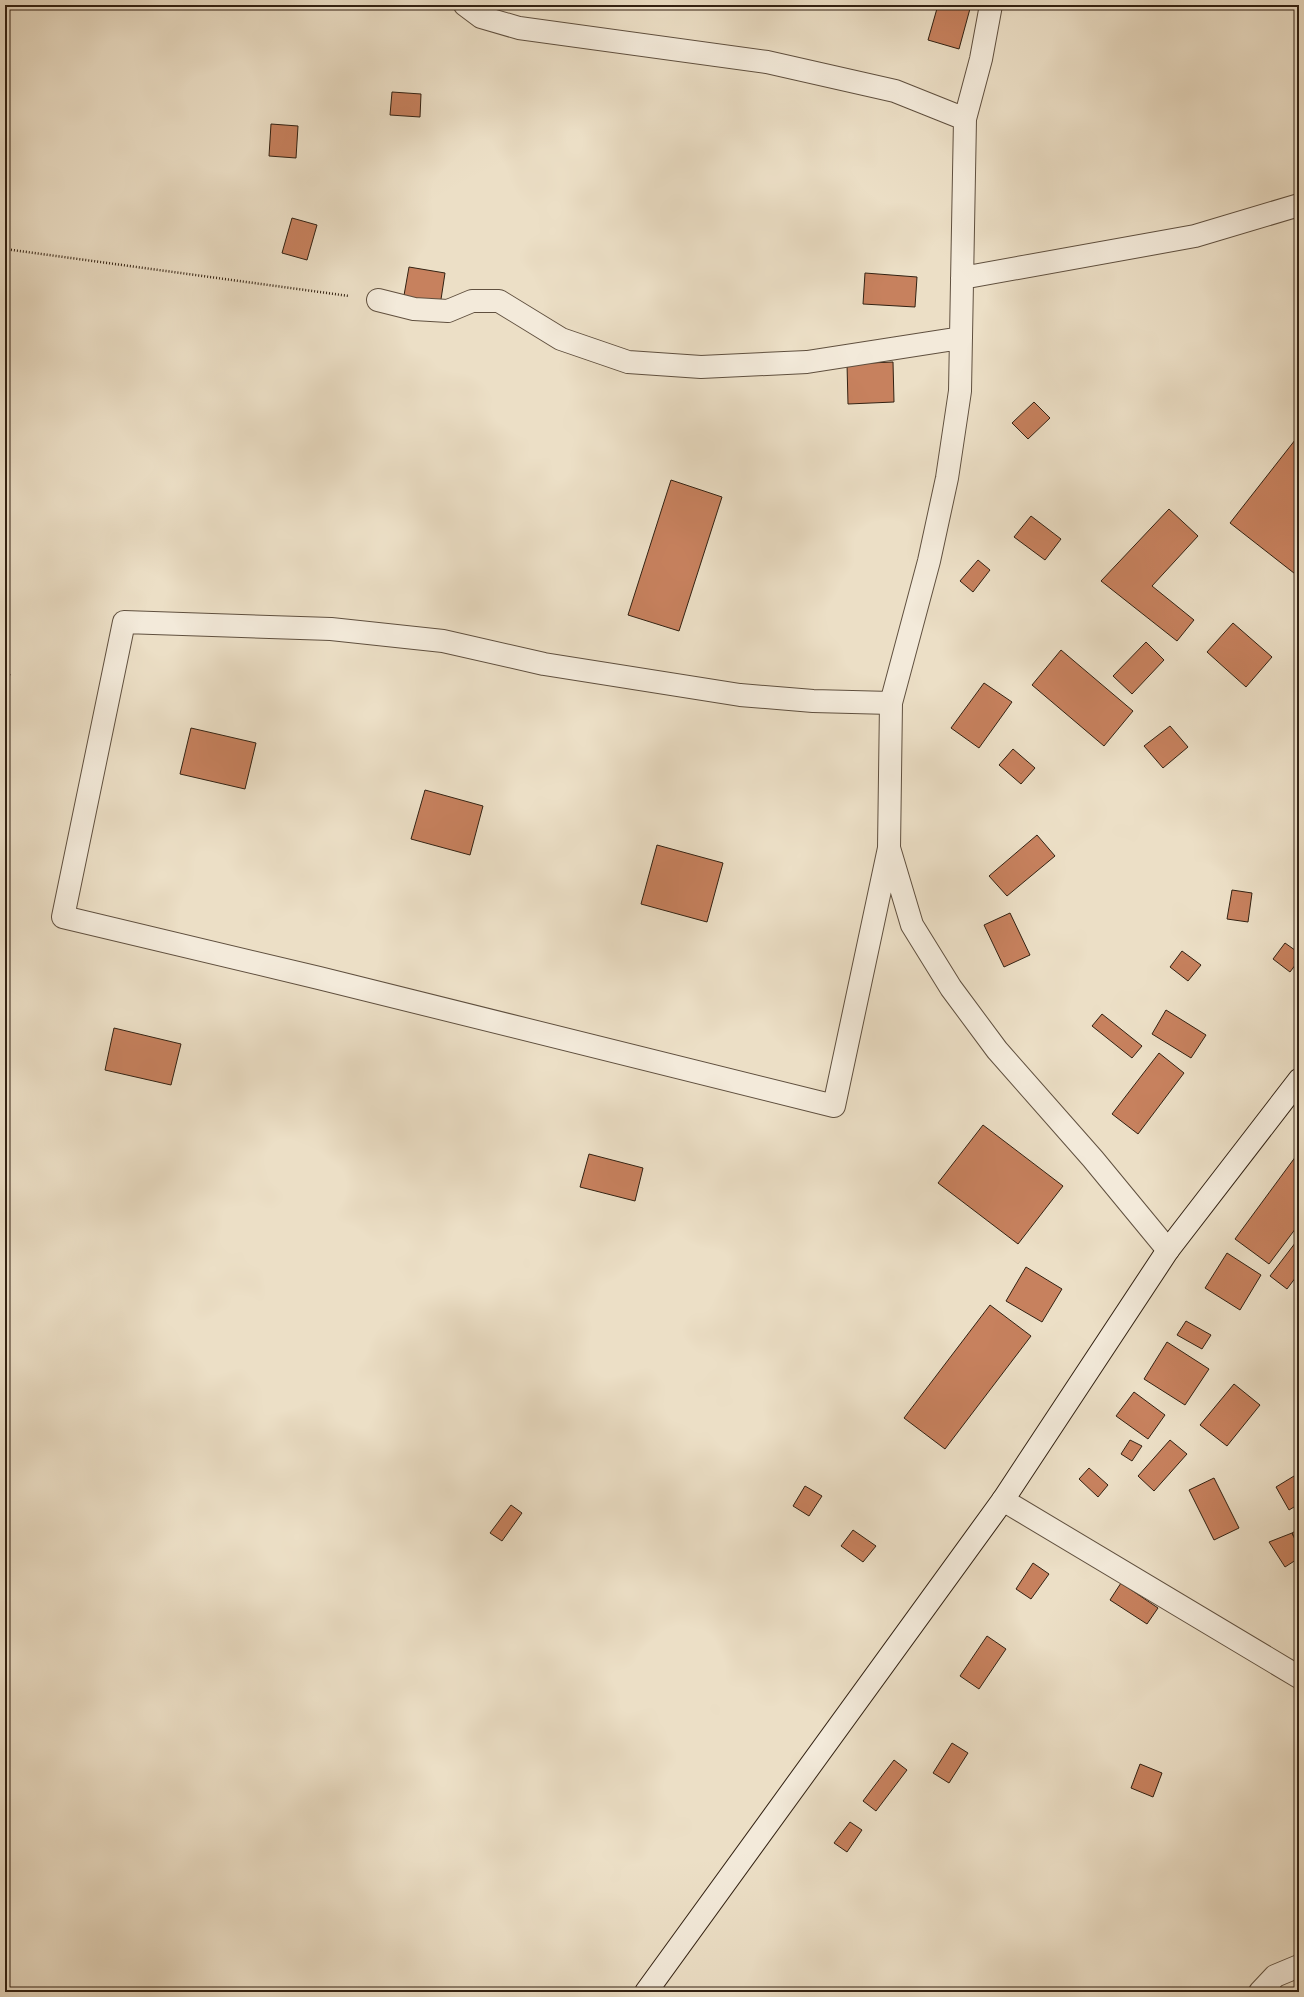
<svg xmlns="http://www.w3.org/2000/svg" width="1304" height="1997" font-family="'IM FELL Double Pica',serif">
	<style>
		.building { fill: #c7815e; stroke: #322112 }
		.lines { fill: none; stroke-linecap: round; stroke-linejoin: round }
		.street-casing { stroke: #60503f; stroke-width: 24 }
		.secondary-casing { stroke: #322112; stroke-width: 24 }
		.path { stroke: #322112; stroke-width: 2.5; stroke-dasharray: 1 2; stroke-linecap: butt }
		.street { stroke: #f3eada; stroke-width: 22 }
		.secondary { stroke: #f3eada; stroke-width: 22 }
	</style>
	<rect width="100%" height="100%" fill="#ecdfc6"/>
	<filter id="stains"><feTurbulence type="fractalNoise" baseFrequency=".005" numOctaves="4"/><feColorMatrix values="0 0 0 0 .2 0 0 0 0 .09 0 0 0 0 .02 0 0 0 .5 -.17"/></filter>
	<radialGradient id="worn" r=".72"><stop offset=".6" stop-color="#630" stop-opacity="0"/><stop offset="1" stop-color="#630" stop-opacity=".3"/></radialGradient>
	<path class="building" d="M938,5H971L959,49L928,40Z
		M392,92L421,94L420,117L390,115Z
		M271,124L298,126L296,158L269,156Z
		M292,218L317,225L307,260L282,253Z
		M409,267L445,273L440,306L403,301Z
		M865,273L917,277L915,307L863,304Z
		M893,362L894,402L848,404L847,364Z
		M1034,402L1050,418L1028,439L1012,423Z
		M1299,435V577L1230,523Z
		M671,480L722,497L679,631L628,615Z
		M1169,509L1198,536L1152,586L1194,620L1177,641L1101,581Z
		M1031,516L1061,539L1045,560L1014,537Z
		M978,560L990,570L973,592L960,581Z
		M1233,623L1272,657L1246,687L1207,652Z
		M1146,642L1164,660L1132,694L1113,676Z
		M1061,650L1133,711L1104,746L1032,685Z
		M5,673L10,674L5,694Z
		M984,683L1012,702L979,748L951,728Z
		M1170,726L1188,747L1163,768L1144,746Z
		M191,728L256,743L245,789L180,774Z
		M1013,749L1035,768L1021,784L999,765Z
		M425,790L483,806L470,855L411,839Z
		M1037,835L1055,856L1007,896L989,876Z
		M657,845L723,863L707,922L641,904Z
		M1232,890L1252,893L1248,922L1227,919Z
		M1010,913L1030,955L1004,967L984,925Z
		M1285,943L1299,953V960L1290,972L1273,959Z
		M1182,951L1201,965L1188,981L1170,967Z
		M1166,1010L1206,1035L1191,1058L1152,1034Z
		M1102,1014L1142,1046L1132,1058L1092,1026Z
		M114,1028L181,1044L171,1085L105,1070Z
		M1159,1053L1184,1073L1138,1134L1112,1114Z
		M983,1125L1063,1186L1018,1244L938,1183Z
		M1299,1152V1224L1269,1264L1235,1239Z
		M589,1154L643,1168L635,1201L580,1187Z
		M1299,1238V1273L1287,1289L1270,1276Z
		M1227,1253L1261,1275L1240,1310L1205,1288Z
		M1026,1267L1062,1289L1042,1322L1006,1301Z
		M990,1305L1031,1336L945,1449L904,1418Z
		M1186,1321L1211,1335L1202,1349L1177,1335Z
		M1167,1342L1209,1369L1185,1405L1144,1379Z
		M1234,1384L1260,1405L1227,1446L1200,1425Z
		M1134,1392L1165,1415L1148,1439L1116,1416Z
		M1130,1440L1142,1446L1132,1461L1121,1454Z
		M1170,1440L1187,1454L1154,1491L1138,1476Z
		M1089,1468L1108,1485L1098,1497L1079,1479Z
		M1299,1473V1504L1289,1510L1276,1487Z
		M1214,1478L1239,1528L1214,1540L1189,1490Z
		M805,1486L822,1496L809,1516L793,1506Z
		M511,1505L522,1513L502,1541L490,1533Z
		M1299,1529V1546L1292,1533Z
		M853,1530L876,1546L863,1562L841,1546Z
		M1292,1533L1299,1548V1558L1285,1567L1269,1542Z
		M1033,1563L1049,1574L1031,1599L1016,1589Z
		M1121,1583L1158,1608L1147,1624L1110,1600Z
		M987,1636L1006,1649L979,1689L960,1676Z
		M952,1743L968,1753L949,1783L933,1773Z
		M894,1760L907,1770L876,1811L863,1801Z
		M1140,1764L1162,1773L1153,1797L1131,1788Z
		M850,1822L862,1830L847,1852L834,1843Z"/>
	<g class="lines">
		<g class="street-casing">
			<path id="street" d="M465,5L481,17L519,28L767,62L895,91L965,119
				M991,5L981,59L965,119L960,391L947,478L929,561L891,703L889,848L912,925L951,988L997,1050L1093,1159L1168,1250
				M962,278L1195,236L1299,205
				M378,300L414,309L448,311L472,301H499L561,339L628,362L701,367L807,362L961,338
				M889,848L834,1106L319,978L63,917L124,622L331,629L443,641L544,664L740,695L813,701L891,703
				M1003,1500L1299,1677
				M1260,1992L1275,1976L1299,1966"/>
		</g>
		<g class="secondary-casing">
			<path id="secondary" d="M646,1992L1003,1500L1168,1250L1299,1080"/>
		</g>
		<path class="path" d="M5,249L349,296"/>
		<use href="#street" class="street"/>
		<use href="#secondary" class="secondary"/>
	</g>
	<rect width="1304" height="1997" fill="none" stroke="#ecdfc6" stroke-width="20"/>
	<rect x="6" y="6" width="1292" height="1985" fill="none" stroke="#322112" stroke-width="2"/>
	<rect x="10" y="10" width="1284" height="1977" fill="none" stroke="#322112"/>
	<rect width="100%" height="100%" filter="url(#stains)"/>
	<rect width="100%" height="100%" fill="url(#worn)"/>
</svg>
